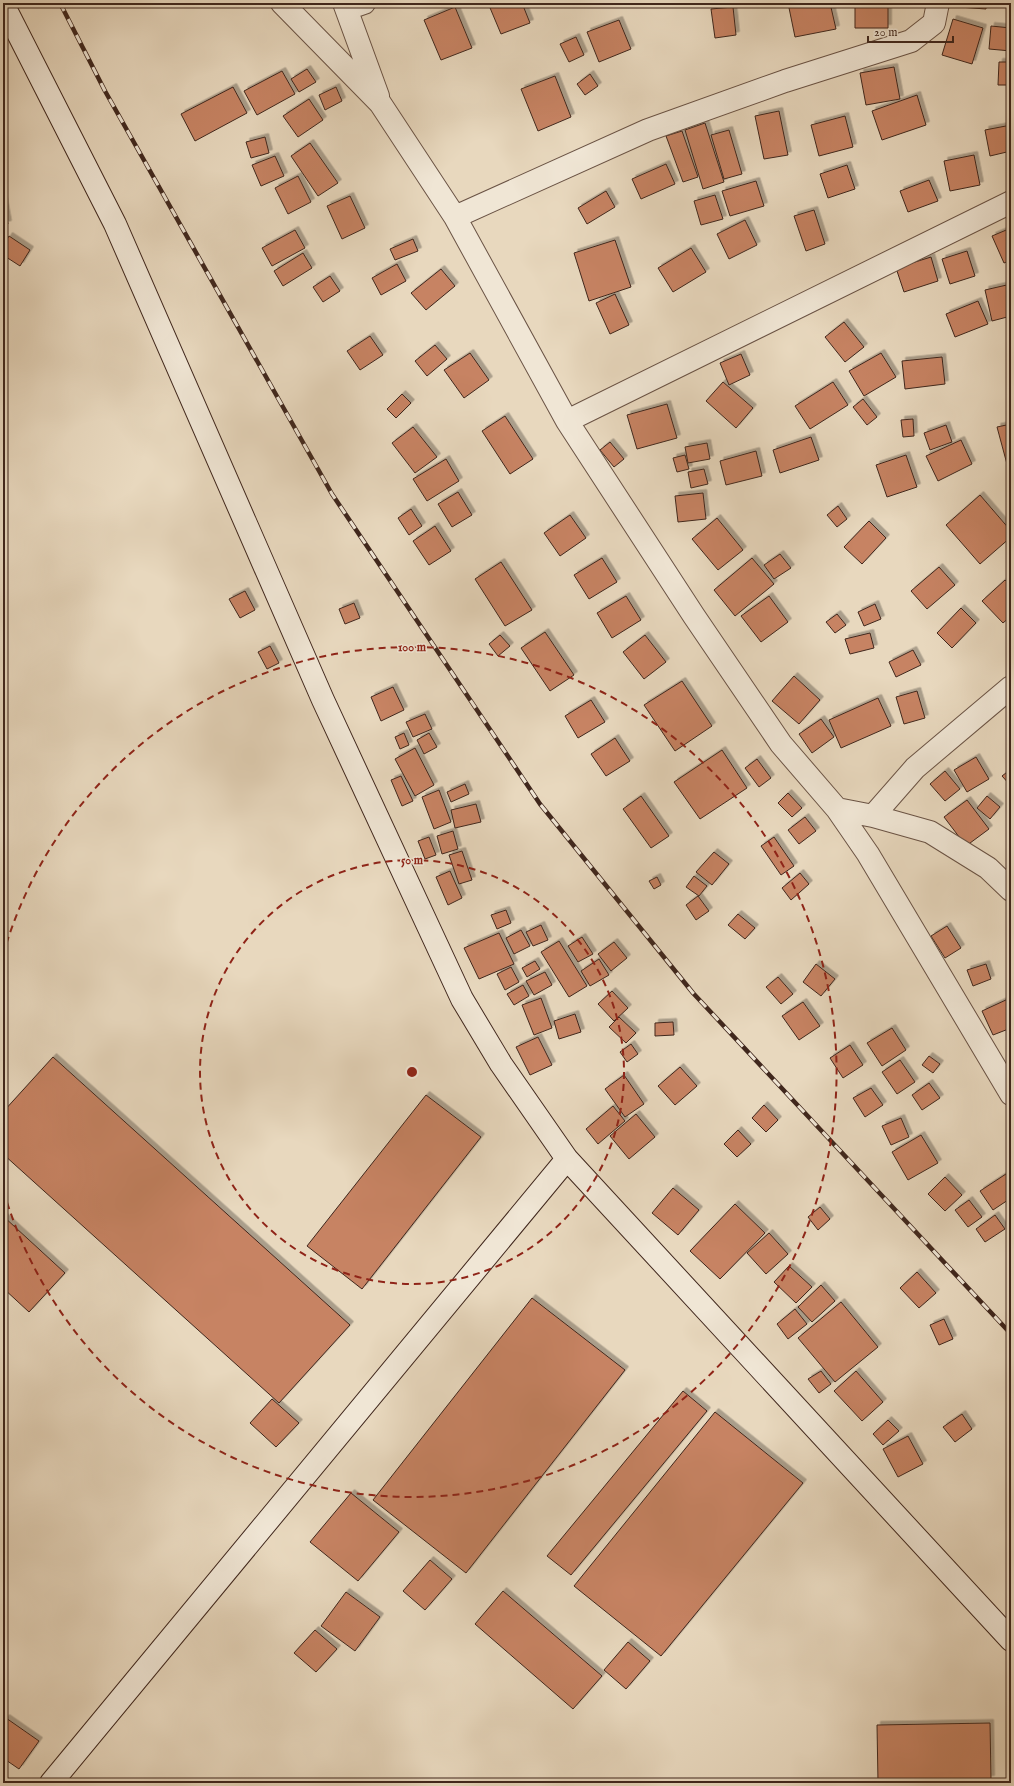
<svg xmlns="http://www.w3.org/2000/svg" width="1014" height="1786" font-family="'IM FELL English',serif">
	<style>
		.building { fill: #c78364; stroke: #40271d; filter: url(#shadow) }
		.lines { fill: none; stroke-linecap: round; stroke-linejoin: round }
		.street-casing { stroke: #6a5345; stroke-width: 24 }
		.secondary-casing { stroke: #40271d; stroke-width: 24 }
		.street { stroke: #f0e6d5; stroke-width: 22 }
		.secondary { stroke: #f0e6d5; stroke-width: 22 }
		.rail-casing { stroke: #40271d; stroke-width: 4.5 }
		.rail { stroke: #f0e6d5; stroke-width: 3; stroke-dasharray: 9; stroke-linecap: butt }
		.ring { fill: none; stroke: #8f2418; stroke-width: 2; stroke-dasharray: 7 5 }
		.centre { fill: #8f2418; stroke: #f0e6d5; stroke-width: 2 }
		.ring-label { font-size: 12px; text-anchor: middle; font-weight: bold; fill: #8f2418; stroke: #f0e6d5; stroke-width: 3; stroke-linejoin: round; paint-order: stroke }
	</style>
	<defs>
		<filter id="shadow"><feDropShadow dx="3.5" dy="-3.5" stdDeviation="0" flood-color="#0004"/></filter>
	</defs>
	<rect width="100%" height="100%" fill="#e8d8be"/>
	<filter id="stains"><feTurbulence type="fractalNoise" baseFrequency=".005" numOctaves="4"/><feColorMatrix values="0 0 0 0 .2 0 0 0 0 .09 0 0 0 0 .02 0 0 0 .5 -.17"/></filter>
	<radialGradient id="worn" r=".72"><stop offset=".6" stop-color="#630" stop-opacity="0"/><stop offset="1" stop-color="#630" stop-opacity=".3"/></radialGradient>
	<path class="building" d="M488,3H522L530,23L501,34Z
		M788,3H830L836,29L795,37Z
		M855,3H888V28H855Z
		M959,3H986V9L959,7Z
		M455,7L472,48L441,60L424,20Z
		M733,7L736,35L715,38L711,9Z
		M953,19L983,28L972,64L942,55Z
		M619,20L631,49L599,62L587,32Z
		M991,26L1011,28V51L989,49Z
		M576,37L584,55L569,62L560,44Z
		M999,62H1011V85H998Z
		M894,67L900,99L866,105L860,73Z
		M307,69L316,82L299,92L291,79Z
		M282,71L295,94L257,115L244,91Z
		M590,74L598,86L585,95L577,84Z
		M555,76L571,117L538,131L521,89Z
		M233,87L247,113L195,141L181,114Z
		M336,87L342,101L325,110L319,95Z
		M917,95L926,125L882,140L872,111Z
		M309,99L323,120L298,137L283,116Z
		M779,111L788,155L764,159L755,116Z
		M845,116L853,147L819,156L811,125Z
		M705,123L724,182L703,189L685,130Z
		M1011,125V151L990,156L985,130Z
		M729,130L742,174L724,179L711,135Z
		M682,131L698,177L683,182L666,136Z
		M265,137L269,153L251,158L246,142Z
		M310,143L338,183L318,196L291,156Z
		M974,155L980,185L950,191L944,161Z
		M275,156L284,176L261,186L252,165Z
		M666,164L675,184L641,199L632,179Z
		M847,165L855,189L828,198L820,174Z
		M298,176L311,202L288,214L275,188Z
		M929,180L938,201L908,212L900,191Z
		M756,181L764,206L730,216L722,191Z
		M606,191L615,207L587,224L578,208Z
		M715,195L723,219L701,225L694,201Z
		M350,196L365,228L342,239L327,206Z
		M3,197L8,224L3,225Z
		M814,210L825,244L806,251L794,216Z
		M745,220L757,245L729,259L717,234Z
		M1011,228V260L1004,263L992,236Z
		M295,230L305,248L272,266L262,248Z
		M9,236L30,250L20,266L3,255V246Z
		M413,239L418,251L395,260L390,249Z
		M615,240L631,287L589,301L574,253Z
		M691,248L706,272L673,292L658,268Z
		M967,251L975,276L950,284L942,259Z
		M303,253L312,268L283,286L274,271Z
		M931,257L938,281L904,292L896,268Z
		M397,264L406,281L381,295L372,278Z
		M441,269L455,286L426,310L411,293Z
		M330,276L340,291L323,302L313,287Z
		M1011,284V316L992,321L985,290Z
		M615,294L629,325L610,334L596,303Z
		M978,301L988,324L955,337L946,314Z
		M844,322L864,347L845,362L825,337Z
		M370,336L383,355L360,370L347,351Z
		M435,345L447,359L427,376L415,361Z
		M470,353L489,380L464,398L444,370Z
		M881,353L896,377L864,396L849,371Z
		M741,354L750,375L729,385L720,363Z
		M942,357L945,384L905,389L902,361Z
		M723,382L753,408L736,428L706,401Z
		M833,382L848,405L810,429L795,406Z
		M402,394L411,403L396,418L387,409Z
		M863,399L877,417L867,425L853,407Z
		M667,404L677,438L637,449L627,415Z
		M505,416L533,459L510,474L482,431Z
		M913,419L914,436L903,437L901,420Z
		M1011,424V479L997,427Z
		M946,425L952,442L930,450L924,433Z
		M413,427L437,457L415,473L392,443Z
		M811,437L819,460L780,473L773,450Z
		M961,440L972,464L938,481L926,456Z
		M610,442L624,459L614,467L600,450Z
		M707,443L710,459L688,463L685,447Z
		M756,451L762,476L726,485L720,461Z
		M685,455L689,469L677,472L673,458Z
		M906,455L917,487L887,497L876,465Z
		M446,459L459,481L427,501L413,479Z
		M704,469L708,484L691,488L688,472Z
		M458,492L472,515L452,527L438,504Z
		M703,493L706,519L678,522L675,496Z
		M980,495L1011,531V537L980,564L946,525Z
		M838,506L847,519L837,527L827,515Z
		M411,509L422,526L409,535L398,518Z
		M570,515L586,538L560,556L544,533Z
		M717,518L743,550L718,570L692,539Z
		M869,521L886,538L862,564L844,547Z
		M435,526L451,551L429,565L413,541Z
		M780,554L791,568L774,579L764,565Z
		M602,558L617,582L589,599L574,575Z
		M752,558L774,584L735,616L714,590Z
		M501,562L532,610L505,626L475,579Z
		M939,567L955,585L927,609L911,591Z
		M1011,568V578L1006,573Z
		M1005,580L1011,586V616L1003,623L982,601Z
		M245,591L255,610L240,618L229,599Z
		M626,596L641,620L612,638L597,613Z
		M769,596L788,622L761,642L741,616Z
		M354,603L360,618L345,624L339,609Z
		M875,604L881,619L864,626L858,612Z
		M961,608L976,623L952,648L937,633Z
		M837,614L846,625L835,633L826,622Z
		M545,632L574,675L550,691L521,648Z
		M870,633L874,648L850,654L845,639Z
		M500,635L510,646L498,656L489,644Z
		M645,635L666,662L644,679L623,652Z
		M270,646L279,663L267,669L258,652Z
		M913,650L921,665L896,677L889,662Z
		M794,676L820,700L799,724L772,701Z
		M682,681L712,726L675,751L644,705Z
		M393,687L404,710L381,721L371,697Z
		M917,691L925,718L904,724L896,697Z
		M878,698L891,726L841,748L829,720Z
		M591,700L605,722L578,738L565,716Z
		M425,714L432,729L413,737L406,722Z
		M821,719L834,737L812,753L799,734Z
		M404,733L409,745L400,749L395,737Z
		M429,733L437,747L424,754L417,740Z
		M615,738L630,761L606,776L591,754Z
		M415,748L434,785L415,796L395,759Z
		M722,750L747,788L700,819L674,782Z
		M976,757L989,779L967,792L954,770Z
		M757,759L771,778L759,787L745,768Z
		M1011,769V786L1002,776Z
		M945,771L960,789L945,801L930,784Z
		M401,776L413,801L402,806L391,780Z
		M465,784L469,794L451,802L447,792Z
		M439,790L451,822L434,829L422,797Z
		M788,793L802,808L792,817L778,803Z
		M641,796L669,836L651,848L623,809Z
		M987,796L1000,807L990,819L977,808Z
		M967,800L989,829L966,846L944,817Z
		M476,804L481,822L455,828L451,810Z
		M805,817L816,831L799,844L788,830Z
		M453,831L458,849L442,854L437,836Z
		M429,837L436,855L425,859L418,841Z
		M774,837L794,866L781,875L761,846Z
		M462,851L472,880L459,884L449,855Z
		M714,852L729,864L712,885L696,872Z
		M450,871L462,898L448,905L436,877Z
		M800,873L809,884L791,900L782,888Z
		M694,876L707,886L699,896L686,887Z
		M657,877L661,885L654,889L649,881Z
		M698,896L709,911L696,920L686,905Z
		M506,910L511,923L497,929L491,915Z
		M738,914L755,928L745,939L728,925Z
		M541,925L548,940L533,946L526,932Z
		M947,926L961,948L945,958L931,936Z
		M521,930L530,946L514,954L506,938Z
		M499,933L514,964L479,979L464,948Z
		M582,937L593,954L578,962L568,946Z
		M559,941L587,986L569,997L541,952Z
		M614,942L627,958L611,971L598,954Z
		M599,959L609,975L590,986L581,971Z
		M535,961L540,969L527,977L522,968Z
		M816,964L835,979L821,996L803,982Z
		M986,964L991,979L973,986L967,970Z
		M511,967L519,982L505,990L497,974Z
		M545,972L552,985L534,995L526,981Z
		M778,977L793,994L781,1004L766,987Z
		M523,985L529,996L514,1005L507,994Z
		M612,991L628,1008L614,1021L598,1004Z
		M541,998L552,1028L534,1035L522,1005Z
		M1008,999L1011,1006V1028L993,1035L982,1011Z
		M803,1002L820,1026L799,1040L782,1016Z
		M575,1014L581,1032L559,1039L554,1021Z
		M619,1017L636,1033L626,1043L609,1027Z
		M673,1022L674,1035L655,1036V1023Z
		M892,1028L906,1050L882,1066L867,1043Z
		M538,1037L552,1065L530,1075L516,1047Z
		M631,1044L638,1054L627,1062L620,1052Z
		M850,1045L863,1065L843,1078L830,1058Z
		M929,1056L940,1064L933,1073L922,1065Z
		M53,1057L350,1325L279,1403L3,1154V1112Z
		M900,1060L915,1082L897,1094L882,1072Z
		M680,1067L697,1086L675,1105L658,1086Z
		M624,1075L644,1104L625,1117L605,1089Z
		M929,1083L940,1098L922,1110L912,1095Z
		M871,1088L883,1105L865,1117L853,1098Z
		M426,1095L481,1137L362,1289L307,1246Z
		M764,1105L778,1120L766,1132L752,1118Z
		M613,1106L625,1121L598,1144L586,1129Z
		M636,1114L655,1137L629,1159L610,1136Z
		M901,1118L909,1137L891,1145L882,1126Z
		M738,1130L751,1144L737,1157L724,1144Z
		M921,1135L938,1163L908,1180L892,1152Z
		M1009,1172L1011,1175V1198L993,1210L980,1191Z
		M945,1177L962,1195L945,1211L928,1194Z
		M673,1188L699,1210L678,1235L652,1213Z
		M969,1200L982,1217L968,1227L955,1210Z
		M735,1204L765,1233L720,1279L690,1251Z
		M820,1207L830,1219L818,1230L808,1217Z
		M995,1215L1005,1229L985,1242L976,1229Z
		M3,1216L65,1273L29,1312L3,1288Z
		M769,1233L788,1254L766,1274L747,1253Z
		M789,1266L812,1287L796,1303L774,1282Z
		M917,1272L936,1293L919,1308L900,1288Z
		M821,1285L835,1301L812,1322L798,1307Z
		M532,1298L625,1370L466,1573L373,1500Z
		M841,1302L878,1347L835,1382L798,1338Z
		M795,1309L807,1324L788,1339L777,1324Z
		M944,1319L953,1339L939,1345L930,1325Z
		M821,1371L831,1384L819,1393L808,1379Z
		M856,1371L883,1402L862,1421L834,1391Z
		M683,1391L707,1411L571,1575L547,1556Z
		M272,1399L299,1423L276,1447L250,1423Z
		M715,1412L803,1483L661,1656L574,1586Z
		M962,1414L972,1429L955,1442L943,1427Z
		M888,1420L899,1431L883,1445L873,1434Z
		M908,1436L923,1464L898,1477L883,1449Z
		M351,1493L399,1532L358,1581L310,1542Z
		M430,1560L452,1579L425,1610L403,1591Z
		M503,1591L602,1676L573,1709L475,1624Z
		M346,1592L380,1617L355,1651L321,1626Z
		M315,1630L337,1649L316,1672L294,1653Z
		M628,1642L650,1661L626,1689L604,1670Z
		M6,1718L39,1741L19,1769L3,1758V1723Z
		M990,1723L991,1779L878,1782L877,1725Z"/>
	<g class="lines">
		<g class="street-casing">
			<path id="street" d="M282,3L380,103L455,217L567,421L694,616L781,744L837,809L868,854L1011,1094
				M344,3L378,96
				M347,9L364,3
				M455,217L648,130L785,81L911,41L934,23L938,3
				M567,421L1011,202
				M837,809L873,816L930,832L988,868L1011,890
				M873,816L915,768L1011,687"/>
		</g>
		<g class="secondary-casing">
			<path id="secondary" d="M3,4L115,224L323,700L462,999L501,1064L567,1159L1011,1640
				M51,1783L567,1159"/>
		</g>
		<use href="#street" class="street"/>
		<use href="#secondary" class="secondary"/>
		<g class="rail-casing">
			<path id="rail" d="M60,3L105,91L332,494L540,804L693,993L1011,1334"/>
		</g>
		<use href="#rail" class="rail"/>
	</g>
	<g class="ring">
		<circle cx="412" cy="1072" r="212"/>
		<path d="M3 955A425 425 0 1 1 3 1189"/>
	</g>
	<circle cx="412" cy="1072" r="6" class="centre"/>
	<g class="ring-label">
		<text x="412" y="651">100 m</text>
		<text x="412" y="864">50 m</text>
	</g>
	<rect width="1014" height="1786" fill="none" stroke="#e8d8be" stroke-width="16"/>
	<rect x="4" y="4" width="1006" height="1778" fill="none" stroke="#40271d" stroke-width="2"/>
	<rect x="8" y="8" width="998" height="1770" fill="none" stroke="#40271d"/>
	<path d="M868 36v6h85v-6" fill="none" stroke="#40271d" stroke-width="2"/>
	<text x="874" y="36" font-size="12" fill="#40271d" stroke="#f0e6d5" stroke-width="3" paint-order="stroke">20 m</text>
	<rect width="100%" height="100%" filter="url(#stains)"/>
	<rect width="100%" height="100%" fill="url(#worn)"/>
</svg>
